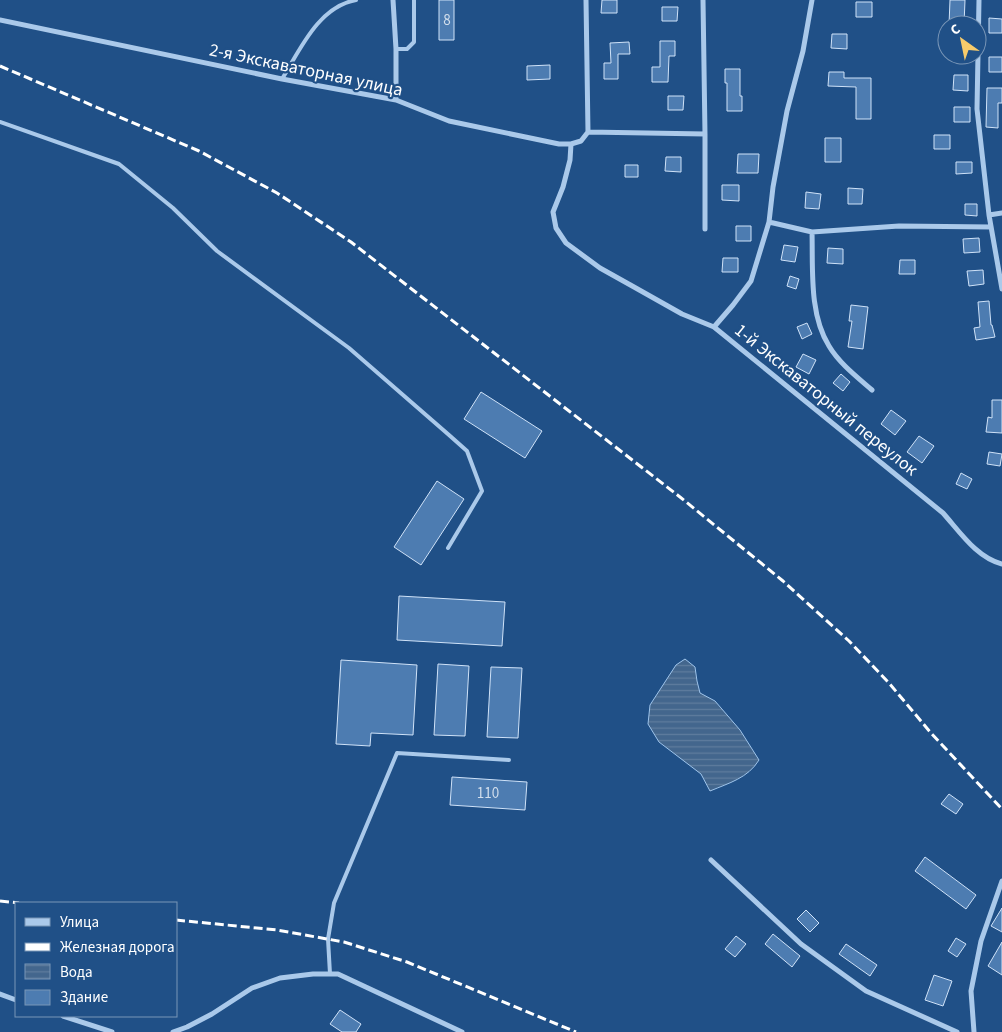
<svg xmlns="http://www.w3.org/2000/svg" width="1002" height="1032" font-family="'Source Sans 3',sans-serif">
	<style>
		.water { fill: url(#water-rules); stroke: #9ec4eb }
		.building { fill: #4d7cb1; stroke: #cfe2f8 }
		.lines { fill: none; stroke-linecap: round; stroke-linejoin: round }
		.lane { stroke: #aac9ea; stroke-width: 4 }
		.street { stroke: #aac9ea; stroke-width: 5 }
		.rail { stroke: #fff; stroke-width: 3; stroke-dasharray: 9 4; stroke-linecap: butt }
		.labels { text-anchor: middle; dominant-baseline: central; stroke-width: 4.5; stroke-linejoin: round; paint-order: stroke }
		.number-label { font-size: 15px; fill: #d2deec }
		.street-label { font-size: 18px; fill: #fff; stroke: #205087 }
	</style>
	<defs>
		<pattern id="water-rules" width="6" height="5" patternUnits="userSpaceOnUse" patternTransform="scale(1.25)"><rect width="6" height="5" fill="#43668d"/><path d="M0 2.5h6" fill="none" stroke="#5f7d9e"/></pattern>
	</defs>
	<rect width="100%" height="100%" fill="#205087"/>
	<path class="water" d="M685,659L695,667L697,681L700,693L715,701L740,730L759,760C748,778 729,783 710,791L701,774L659,742L648,724L650,705L676,665Z"/>
	<path class="building" d="M439,0H454V40H439Z
		M602,0H617V13H601Z
		M950,0H965L964,25H949Z
		M856,2H872V17H856Z
		M662,7H678L677,21H662Z
		M989,18L1002,19V33H989Z
		M832,34H847V49L831,48Z
		M660,41H675V56H669L668,82H652V67H660Z
		M629,42L630,54H618V79H604V63H611L610,43Z
		M989,57H1002V72H989Z
		M550,65V79L527,80V66Z
		M725,69H740V96H742V111H727V83H725Z
		M829,72H844V78H871V119H856V87L828,86Z
		M954,75H968V91L953,90Z
		M987,88H1002V103H998V128L986,127Z
		M668,96H684L683,110H668Z
		M954,107H970V122H954Z
		M934,135H950V149H934Z
		M825,138H841V162H825Z
		M738,154H759L758,173H737Z
		M666,157H681V172L665,171Z
		M956,162H972V173L956,174Z
		M625,165H638V177H625Z
		M722,185H739V201L722,200Z
		M848,188L863,189L862,204H848Z
		M806,192L821,194L819,209L805,208Z
		M965,204H977V216L965,215Z
		M736,226H751V241H736Z
		M979,238L980,252L964,253L963,239Z
		M784,245L798,247L795,262L781,260Z
		M828,248L843,249V264L827,263Z
		M723,258H738V272H722Z
		M900,260H915V274H899Z
		M983,270L984,284L969,286L967,271Z
		M790,276L799,279L796,289L787,286Z
		M989,301L991,325H992L995,337L976,340L974,328L980,327L978,302Z
		M851,305L868,307L863,349L848,347L852,321H849Z
		M807,323L812,334L802,339L797,327Z
		M803,354L816,360L809,374L796,367Z
		M841,374L850,382L843,391L833,383Z
		M481,392L542,431L525,458L464,419Z
		M992,400H1002V433L986,432L988,417L992,418Z
		M891,410L906,421L895,435L881,424Z
		M919,436L934,446L922,463L907,452Z
		M989,452L1002,454L1000,466L987,464Z
		M961,473L972,479L967,489L956,484Z
		M437,481L464,499L421,565L394,547Z
		M399,596L505,602L502,646L397,640Z
		M341,660L417,665L413,735L371,733L370,746L336,744Z
		M438,664L469,666L465,736L434,735Z
		M491,667L522,668L518,738L487,737Z
		M452,777L527,782L525,810L450,805Z
		M949,794L963,804L956,814L941,804Z
		M925,857L976,895L966,909L915,871Z
		M1002,908V932L991,926Z
		M806,910L819,923L810,932L797,919Z
		M773,934L800,956L792,967L765,944Z
		M736,936L746,944L735,957L725,949Z
		M956,938L966,944L957,957L948,951Z
		M1002,942V975L988,966Z
		M846,944L877,965L870,976L839,954Z
		M934,975L952,981L943,1006L925,1000Z
		M340,1010L361,1024L356,1032H342L330,1024Z"/>
	<g class="lines">
		<path class="lane" d="M396,49H407L414,42V0
			M282,79C300,50 318,7 356,0
			M0,122L119,164L173,208L217,251L349,348L449,435L467,451L482,491L448,548
			M330,974L328,939L334,903L397,753L509,760"/>
		<path class="street" d="M393,0L396,49V100
			M703,0L705,134
			M812,0L803,51L787,111L773,187L769,222L751,281L733,305L714,327L943,513C960,532 977,558 1002,564
			M979,0L977,109L989,215L1002,289
			M0,20L282,79L396,100L449,121L559,144H571L581,141L588,132L586,0
			M588,132L705,134V229
			M571,144L570,160L563,187L553,212L556,228L566,243L600,268L634,287L682,314L714,327
			M989,215L1002,213
			M769,222L812,232L899,226L991,227
			M812,232C813,269 809,314 829,346C839,363 857,377 872,390
			M711,860L801,944L866,991L957,1032
			M0,994L16,1000
			M63,1016L112,1032
			M173,1032L187,1027L212,1014L252,988L280,978L313,974H338L462,1032
			M974,1032L971,991L981,941L1002,881"/>
		<path class="rail" d="M0,66L199,151L277,193L351,242L680,497L783,581L849,641L889,683L931,733L1002,809
			M0,901L19,903
			M176,920L277,930L344,942L407,962L576,1032"/>
	</g>
	<g class="labels">
		<g class="number-label">
			<text x="447" y="20">8</text>
			<text x="488" y="793">110</text>
		</g>
		<g class="street-label">
			<text transform="translate(306 70) rotate(12)">2-я Экскаваторная улица</text>
			<text transform="translate(826 400) rotate(39)">1-й Экскаваторный переулок</text>
		</g>
	</g>
	<rect x="15" y="902" width="162" height="115" fill="#205087" stroke="#7996b7"/>
	<rect x="25" y="918" width="25" height="8" fill="#aac9ea" stroke="#7996b7"/>
	<text x="60" y="927" font-size="15" fill="#ffffff">Улица</text>
	<rect x="25" y="943" width="25" height="8" fill="#ffffff" stroke="#7996b7"/>
	<text x="60" y="952" font-size="15" fill="#ffffff">Железная дорога</text>
	<rect x="25" y="964" width="25" height="15" fill="url(#water-rules)" stroke="#7996b7"/>
	<text x="60" y="977" font-size="15" fill="#ffffff">Вода</text>
	<rect x="25" y="990" width="25" height="15" fill="#4d7cb1" stroke="#7996b7"/>
	<text x="60" y="1002" font-size="15" fill="#ffffff">Здание</text>
	<g transform="translate(962 40) rotate(327)"><circle r="24" fill="#205087" stroke="#7996b7"/>
	<path d="M0-4L9 19L0 12L-9 19Z" fill="#f7cb6b"/>
	<text y="-8" font-size="14" font-weight="bold" text-anchor="middle" fill="#ffffff">С</text>
	</g>
</svg>
